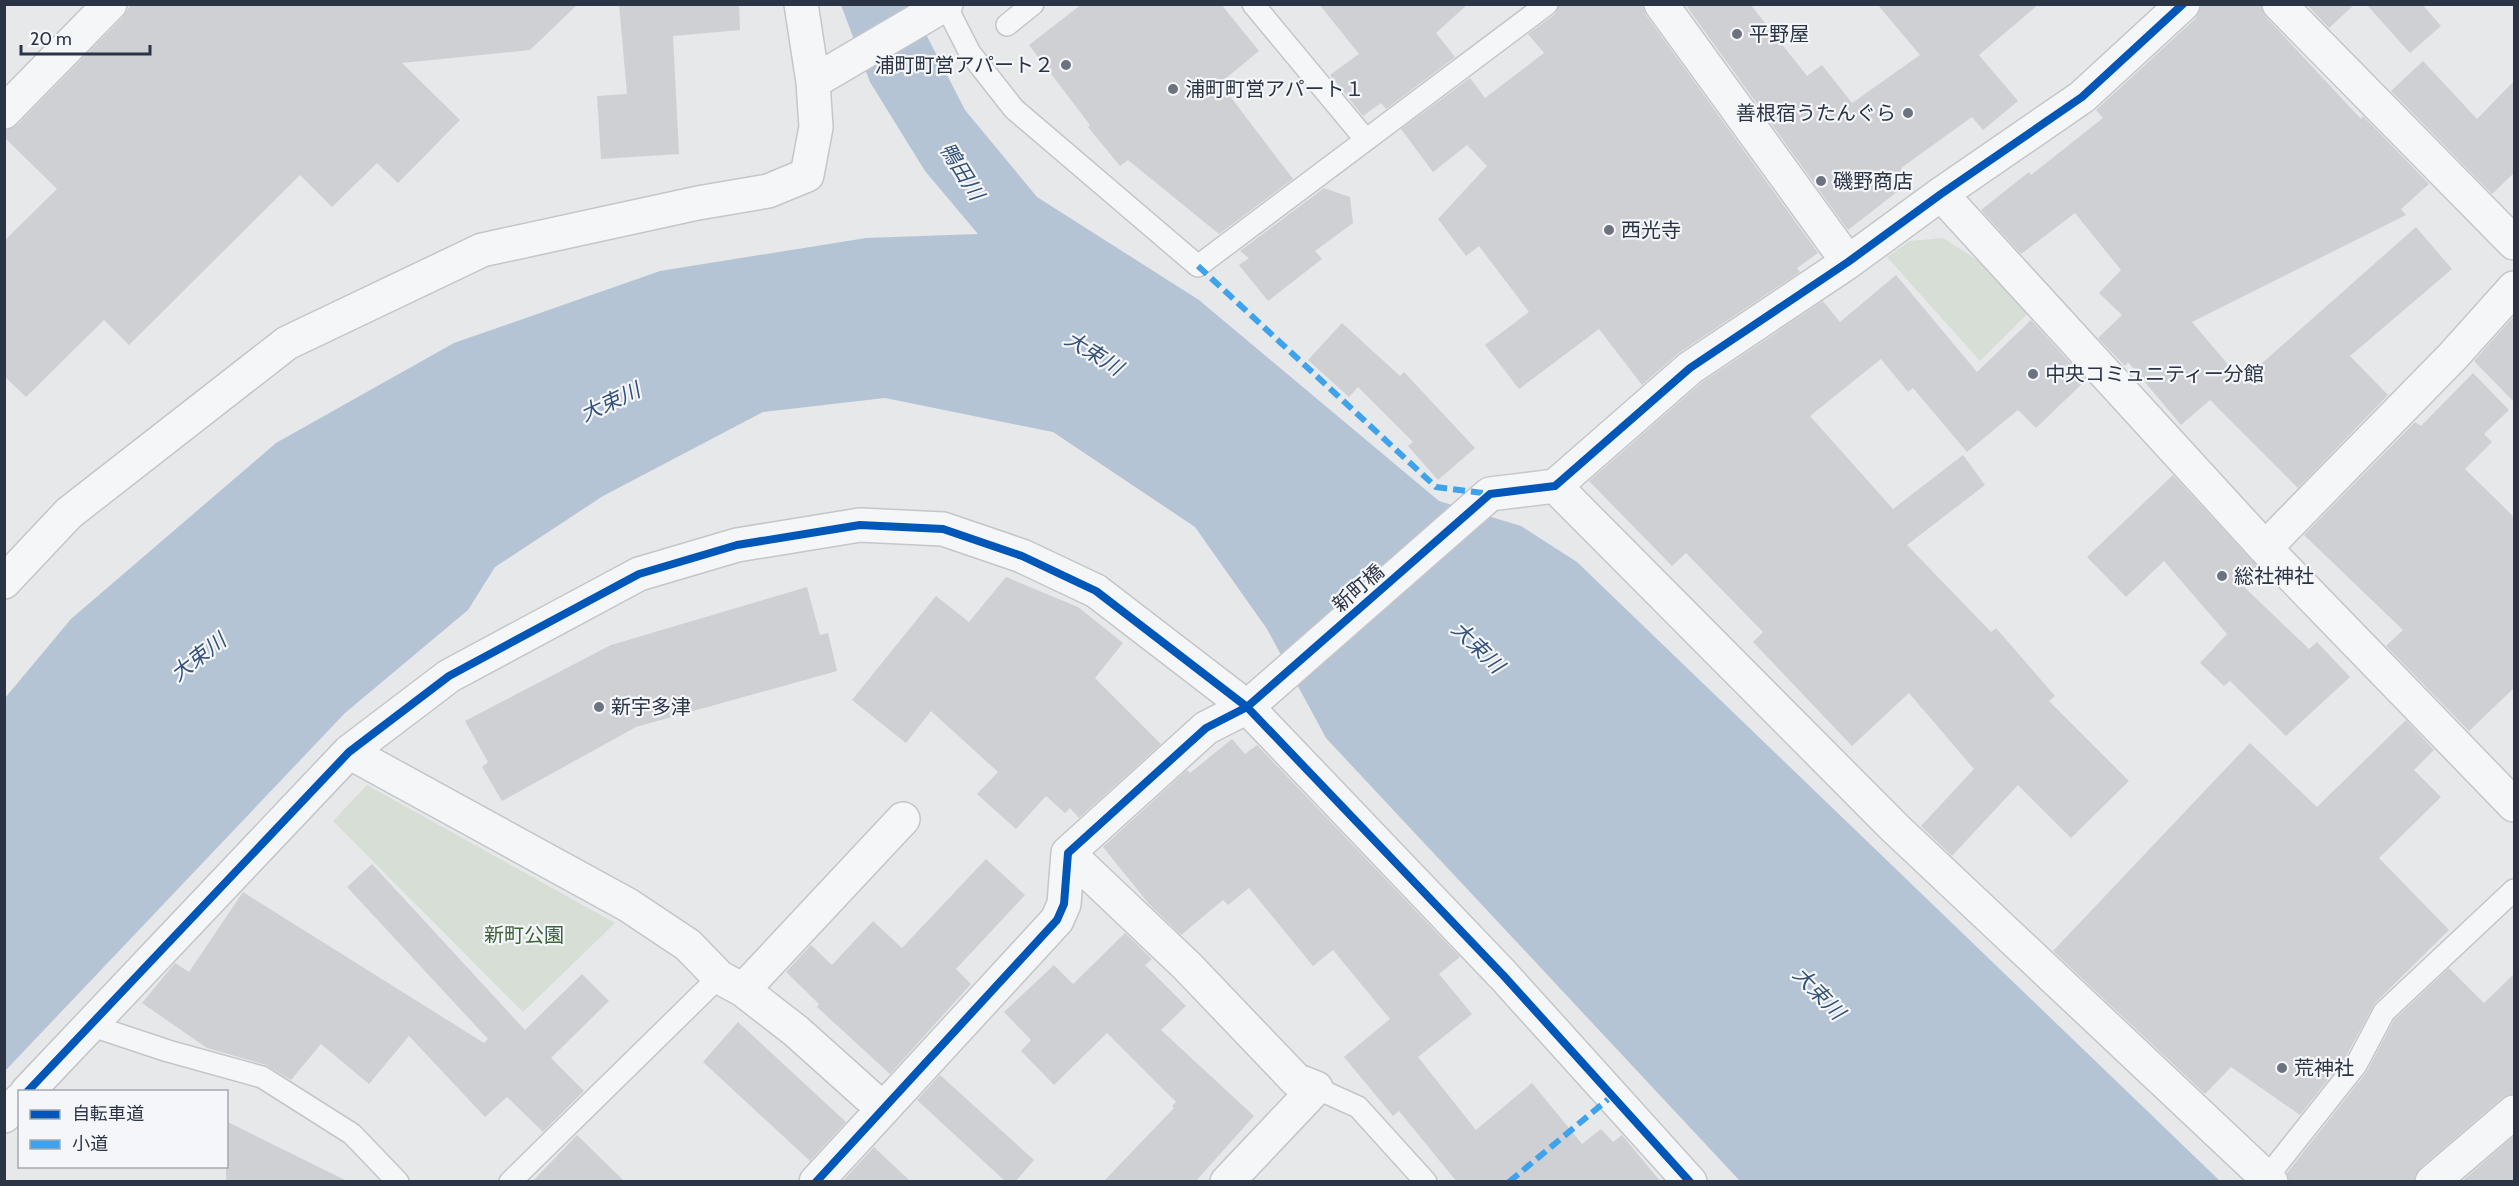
<svg xmlns="http://www.w3.org/2000/svg" width="2519" height="1186" font-family="Cabin,'Noto Sans JP',sans-serif">
	<style>
		.green { fill: #d6ded6 }
		.water { fill: #b4c4d5 }
		.building { fill: #ced0d3 }
		.lines { fill: none; stroke-linecap: round; stroke-linejoin: round }
		.service-casing { stroke: #c4c6c8; stroke-width: 24 }
		.minor-casing { stroke: #c4c6c8; stroke-width: 36 }
		.service { stroke: #f5f6f7; stroke-width: 21 }
		.minor { stroke: #f5f6f7; stroke-width: 33 }
		.quiet { stroke: #3ea3ec; stroke-width: 6; stroke-dasharray: 12 6; stroke-linecap: butt }
		.cycleway-casing { stroke: #f4f6f9; stroke-width: 11 }
		.cycleway { stroke: #0057b8; stroke-width: 8 }
		.poi-dot { fill: #6c737f; stroke: #f4f6f9; stroke-width: 2 }
		.labels { text-anchor: middle; dominant-baseline: central; stroke-width: 4.5; stroke-linejoin: round; paint-order: stroke }
		.poi-label { font-size: 20px; fill: #2b3445; stroke: #f4f6f9; text-anchor: start }
		.street-label { font-size: 20px; fill: #2b3445; stroke: #f4f6f9 }
		.park-label { font-size: 20px; fill: #3f6138; stroke: #f4f6f9 }
		.water-label { font-size: 21px; font-style: italic; fill: #34527a; stroke: #f4f6f9 }
	</style>
	<rect width="100%" height="100%" fill="#e6e8ea"/>
	<path class="green" d="M1943,238L1979,261L2029,312L1980,361L1887,257L1910,241Z
		M367,785L615,923L523,1012L333,821Z"/>
	<path class="water" d="M841,5H911L965,110L1037,197L1199,300L1439,501L1521,526L1577,562L2220,1181H1740L1326,738L1267,629L1195,527L1053,432L885,398L763,412L603,496L495,567L468,610L345,713L5,1071V698L71,619L276,443L454,343L660,271L866,238L978,234L925,171L870,82Z"/>
	<path class="building" d="M131,4H578L530,50L402,63L460,120L398,183L377,163L332,207L300,175L129,345L104,320L26,397L4,376V241L57,189L4,137V131L17,125L123,17Z
		M619,4H739L740,30L673,36L679,154L601,159L597,96L627,94Z
		M1082,4H1221L1259,51L1220,83L1293,179L1219,234L1128,160L1120,166L1088,127L1090,125L1029,45Z
		M1319,4H1468L1436,33L1455,57L1386,109L1381,103L1363,116L1330,75L1359,54Z
		M1559,4H1642L1646,15L1818,253L1797,268L1800,272L1680,352L1642,385L1599,329L1519,389L1485,345L1529,312L1479,246L1466,256L1438,219L1487,166L1467,145L1433,172L1401,129L1470,78L1485,98L1544,53L1528,34L1555,14Z
		M1685,4H1750L1807,76L1822,65L1852,103L1920,55L1877,4H2039L1979,55L2018,101L1983,130L1972,117L1901,168L1911,181L1848,230Z
		M2201,4H2261L2266,17L2361,119L2363,116L2429,184L2401,209L2406,215L2192,322L2242,381L2416,227L2452,269L2350,356L2388,395L2298,488L2210,400L2181,425L2128,362L2125,366L2098,338L2122,315L2099,293L2121,270L2075,213L2021,254L1981,210L2029,172L2031,175L2103,118L2096,110L2196,18Z
		M2306,4H2355L2329,28Z
		M2366,4H2422L2441,26L2410,53Z
		M2423,61L2477,119L2514,81V173L2492,194L2391,91Z
		M1324,188L1350,197L1353,223L1315,251L1322,259L1268,301L1239,265L1249,258L1240,251Z
		M1896,275L1977,372L2031,320L2086,380L2036,428L2018,410L1967,452L1913,388L1908,392L1881,359L1810,416L1893,509L1963,455L1985,485L1907,545L1991,632L1996,628L2055,696L2049,701L2129,781L2071,838L2018,785L1952,856L1921,826L1974,769L1909,693L1852,746L1753,642L1763,632L1686,553L1672,566L1589,481L1701,383L1823,301L1840,322Z
		M2514,316V402L2474,361Z
		M1342,323L1400,376L1404,372L1475,448L1438,480L1408,446L1413,442L1358,387L1349,397L1308,360Z
		M2473,373L2509,410L2484,434L2492,442L2465,469L2514,517V688L2469,731L2386,646L2403,630L2304,535L2415,422L2421,426Z
		M2173,475L2259,568L2241,584L2309,649L2317,642L2350,677L2286,736L2230,681L2224,686L2200,663L2227,634L2164,561L2126,597L2087,557Z
		M1006,577L1078,607L1123,643L1095,678L1161,744L1079,818L1070,808L1065,813L1046,796L1016,829L977,794L998,772L931,711L906,743L852,700L936,596L969,622Z
		M807,587L820,635L828,633L837,671L636,727L502,801L482,767L488,762L465,721L611,645Z
		M2406,720L2434,750L2414,770L2441,797L2379,858L2449,930L2375,1003L2345,1058L2300,1115L2231,1067L2205,1094L2053,951L2250,743L2317,807Z
		M1232,739L1245,754L1257,745L1460,957L1439,974L1472,1014L1418,1057L1476,1130L1532,1083L1582,1144L1601,1129L1613,1142L1622,1135L1661,1182H1457L1399,1111L1393,1116L1344,1057L1390,1019L1333,950L1313,966L1249,888L1228,905L1223,900L1181,935L1149,904L1103,847L1187,770L1190,773Z
		M986,859L1025,895L956,969L971,984L890,1074L817,1007L819,1004L786,972L811,945L832,965L873,921L902,948Z
		M372,864L525,1030L582,974L609,1001L551,1058L584,1091L543,1132L507,1097L485,1117L409,1036L369,1084L321,1044L291,1080L266,1065L207,1048L142,1003L175,963L189,972L243,892L484,1043L488,1039L347,887Z
		M1125,933L1152,959L1145,965L1186,1006L1161,1030L1254,1116L1195,1182H1103L1174,1108L1172,1106L1176,1102L1107,1033L1054,1085L1021,1051L1031,1040L1004,1012L1054,965L1073,984Z
		M2449,968L2484,1003L2514,974V1094L2502,1098L2420,1168L2414,1182H2289L2287,1173L2366,1073L2394,1020Z
		M738,1022L846,1122L810,1161L703,1062Z
		M940,1075L1034,1160L1015,1182H1006L917,1100Z
		M226,1121L349,1182H226Z
		M577,1135L625,1182H532Z
		M2514,1136V1182H2461Z
		M874,1147L911,1182H842Z"/>
	<g class="lines">
		<g class="service-casing">
			<path id="service" d="M1253,4L1366,140
				M946,6L970,53L1014,109L1198,266L1547,4
				M1007,25L1033,4
				M90,1025L168,1051L262,1077L352,1134L398,1182
				M1316,1088L1358,1107L1426,1182
				M2267,1177L2356,1065L2384,1012L2514,890
				M510,1182L719,977"/>
		</g>
		<g class="minor-casing">
			<path id="minor" d="M1661,4L1848,262
				M2279,4L2514,243
				M813,82L946,4
				M4,112L110,4
				M1941,194L2265,548L2514,805
				M1555,486L1895,828L2271,1182
				M2265,548L2453,356L2514,288
				M4,582L69,513L287,343L482,250L698,203L768,191L807,175L816,127L813,82L801,4
				M349,752L628,905L688,945L719,977L743,990L796,1031L883,1109
				M1068,853L1187,966L1296,1080L1316,1088L1227,1182
				M743,990L903,819
				M27,1092L349,752L449,676L639,574L737,545L860,525L943,529L1022,556L1096,591L1247,707L1503,975L1690,1182
				M4,1116L20,1100
				M816,1182L1057,920L1064,904L1068,853L1206,728L1247,707L1490,494L1555,486L1690,368L1848,262L1941,194L2082,97L2183,4
				M2432,1182L2514,1112"/>
		</g>
		<use href="#service" class="service"/>
		<use href="#minor" class="minor"/>
		<path class="quiet" d="M1198,266L1436,487L1490,494
			M1509,1182L1612,1096"/>
		<g class="cycleway-casing">
			<path id="cycleway" d="M27,1092L349,752L449,676L639,574L737,545L860,525L943,529L1022,556L1096,591L1247,707L1503,975L1690,1182
				M816,1182L1057,920L1064,904L1068,853L1206,728L1247,707L1490,494L1555,486L1690,368L1848,262L1941,194L2082,97L2183,4"/>
		</g>
		<use href="#cycleway" class="cycleway"/>
	</g>
	<g class="poi-dot">
		<circle cx="1737" cy="34" r="6"/>
		<circle cx="1066" cy="65" r="6"/>
		<circle cx="1173" cy="89" r="6"/>
		<circle cx="1908" cy="113" r="6"/>
		<circle cx="1821" cy="181" r="6"/>
		<circle cx="1609" cy="230" r="6"/>
		<circle cx="2033" cy="374" r="6"/>
		<circle cx="2222" cy="576" r="6"/>
		<circle cx="599" cy="707" r="6"/>
		<circle cx="2282" cy="1068" r="6"/>
	</g>
	<g class="labels">
		<g class="poi-label">
			<text x="1749" y="34">平野屋</text>
			<text x="1054" y="65" text-anchor="end">浦町町営アパート２</text>
			<text x="1185" y="89">浦町町営アパート１</text>
			<text x="1896" y="113" text-anchor="end">善根宿うたんぐら</text>
			<text x="1833" y="181">磯野商店</text>
			<text x="1621" y="230">西光寺</text>
			<text x="2045" y="374">中央コミュニティー分館</text>
			<text x="2234" y="576">総社神社</text>
			<text x="611" y="707">新宇多津</text>
			<text x="2294" y="1068">荒神社</text>
		</g>
		<g class="street-label">
			<text transform="translate(1358 588) rotate(-41)">新町橋</text>
		</g>
		<g class="park-label">
			<text x="524" y="935">新町公園</text>
		</g>
		<g class="water-label">
			<text transform="translate(962 171) rotate(58)">鴨田川</text>
			<text transform="translate(1094 353) rotate(32)">大束川</text>
			<text transform="translate(610 402) rotate(-25)">大束川</text>
			<text transform="translate(1478 647) rotate(44)">大束川</text>
			<text transform="translate(198 657) rotate(-38)">大束川</text>
			<text transform="translate(1819 993) rotate(46)">大束川</text>
		</g>
	</g>
	<rect width="2519" height="1186" fill="none" stroke="#2b3445" stroke-width="12"/>
	<rect x="18" y="1090" width="210" height="78" fill="#f4f6f9" stroke="#a4a8b1" stroke-width="1.5"/>
	<rect x="30" y="1110" width="30" height="9" fill="#0057b8" stroke="#a4a8b1" stroke-width="1.5"/>
	<text x="72" y="1120" font-size="18" fill="#2b3445">自転車道</text>
	<rect x="30" y="1140" width="30" height="9" fill="#3ea3ec" stroke="#a4a8b1" stroke-width="1.5"/>
	<text x="72" y="1150" font-size="18" fill="#2b3445">小道</text>
	<path d="M21 45v9h129v-9" fill="none" stroke="#2b3445" stroke-width="3"/>
	<text x="30" y="45" font-size="18" fill="#2b3445" stroke="#f4f6f9" stroke-width="4.5" paint-order="stroke">20 m</text>
</svg>
